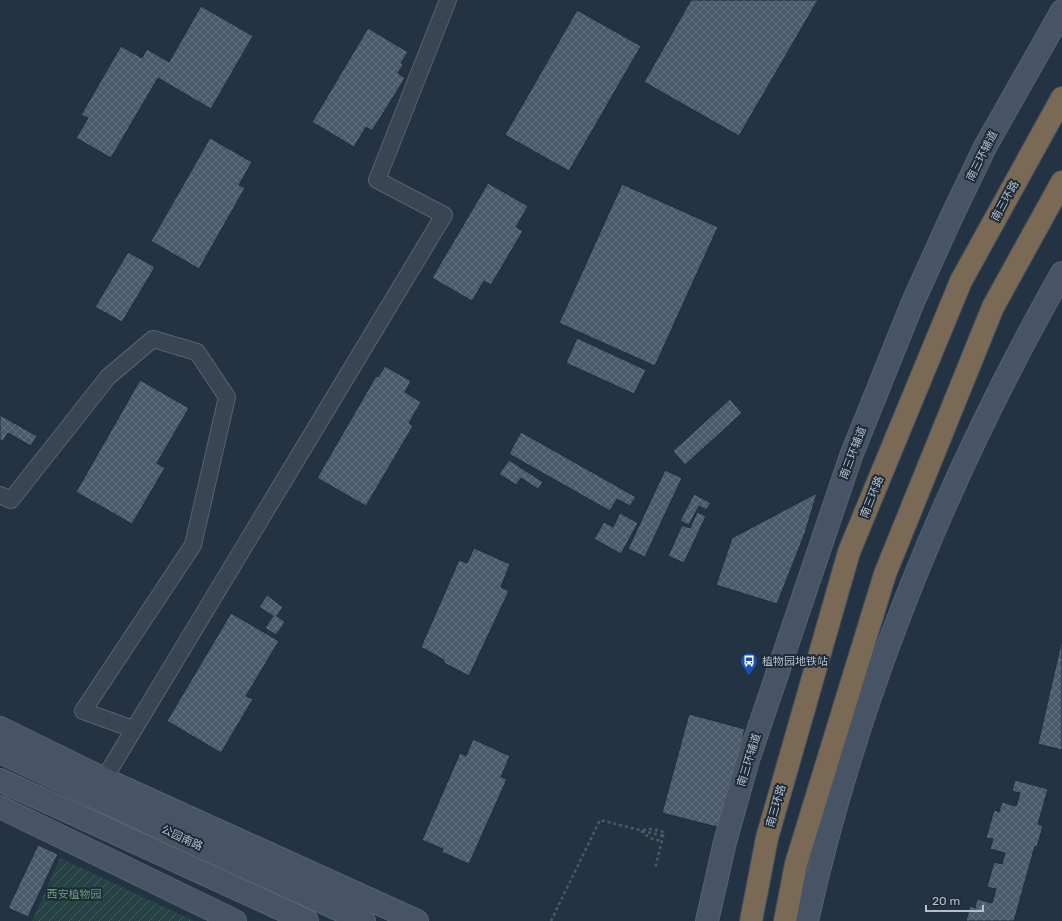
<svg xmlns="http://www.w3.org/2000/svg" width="1062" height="921" font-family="Rubik,'Noto Sans SC',sans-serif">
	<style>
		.garden { fill: url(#garden-furrows) }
		.building { fill: url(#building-cross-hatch); stroke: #1f2c3a }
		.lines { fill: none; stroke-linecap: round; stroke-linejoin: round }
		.street-casing { stroke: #576370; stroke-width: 18 }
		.secondary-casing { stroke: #576370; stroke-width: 24 }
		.highway-casing { stroke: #43505d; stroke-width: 24 }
		.path { stroke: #455f61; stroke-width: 2.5; stroke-dasharray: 3 3; stroke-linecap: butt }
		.street { stroke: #394553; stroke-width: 16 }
		.secondary { stroke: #465466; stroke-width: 22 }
		.highway { stroke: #796955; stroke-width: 22 }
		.labels { text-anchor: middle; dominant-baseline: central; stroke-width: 4; stroke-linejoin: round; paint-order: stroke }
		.street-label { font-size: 11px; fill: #b6c0cd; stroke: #1d2a38 }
		.poi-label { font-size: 11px; fill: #b6c0cd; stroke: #1d2a38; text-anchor: start }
		.park-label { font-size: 11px; fill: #6b9f74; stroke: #1d2a38 }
	</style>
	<defs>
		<pattern id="garden-furrows" width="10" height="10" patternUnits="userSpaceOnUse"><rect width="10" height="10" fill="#264244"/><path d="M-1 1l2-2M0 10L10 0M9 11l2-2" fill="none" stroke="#435c5e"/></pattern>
		<pattern id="building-cross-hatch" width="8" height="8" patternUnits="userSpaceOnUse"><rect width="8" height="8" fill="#4a5a6c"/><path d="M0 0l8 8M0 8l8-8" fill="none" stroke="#627080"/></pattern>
	</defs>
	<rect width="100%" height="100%" fill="#243343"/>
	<path class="garden" d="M60,858L194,921H32Z"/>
	<path class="building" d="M691,0H818L739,136L644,82Z
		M201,6L253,36L211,109L158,78L111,158L76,138L88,118L81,115L121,46L142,58L147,49L169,62Z
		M577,10L641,46L569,171L505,135Z
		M368,28L408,52L401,63L403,65L398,73L405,78L372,131L366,127L354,147L312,122Z
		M210,138L252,162L239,185L245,188L199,269L151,241Z
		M488,183L528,206L516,227L523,231L491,285L484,281L472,301L432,278Z
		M622,184L718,227L655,366L559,323Z
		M128,252L155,267L122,322L95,307Z
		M577,338L646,370L634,394L566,363Z
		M385,366L411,381L405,392L421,402L409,423L413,426L366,506L317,478L376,376L378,377Z
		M140,380L189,408L157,463L165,468L132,524L76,492Z
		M730,399L742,413L685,465L673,451Z
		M0,415L37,436L31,446L8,433L3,441L0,440Z
		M521,432L636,497L630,506L617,499L610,511L509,454Z
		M509,460L543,482L538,489L521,478L516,485L499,474Z
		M665,470L682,478L645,557L628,549Z
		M817,493L805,533L777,604L716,585L732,538Z
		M694,494L711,503L706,510L699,506L689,525L680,521Z
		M697,512L706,516L684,563L668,556L682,525L690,528Z
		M620,513L638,523L621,554L594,539L604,522L613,527Z
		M474,548L510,564L501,587L509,591L469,676L444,663V660L421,647L459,560L467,563Z
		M267,595L283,607L277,616L285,622L276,635L265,628L273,616L259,607Z
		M231,613L279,641L246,696L253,699L221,753L167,721Z
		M1062,639V750L1038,744Z
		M689,714L745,729L721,828L662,813Z
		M473,739L510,756L501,777L507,779L469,864L442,852L443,849L422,840L460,753L466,756Z
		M1015,780L1048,789L1038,824L1043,826L1037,847L1035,846L1014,921H966L970,906L975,908L977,899L992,903L996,889L987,887L994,862L1002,864L1005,853L990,849L993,839L986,838L994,810L999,812L1002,802L1016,806L1020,793L1012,791Z
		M38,845L58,854L28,917L8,908Z"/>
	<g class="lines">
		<g class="street-casing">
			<path id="street" d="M0,495L11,500L108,377L153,339L197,352L227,397L193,545L83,711L133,729
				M104,779L444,215L377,180L448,0"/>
		</g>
		<g class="secondary-casing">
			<path id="secondary" d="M0,728L104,779L417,921
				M0,752L188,841L364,921
				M0,780L307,921
				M0,807L235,921
				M707,921L725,842L748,760L851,456L913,302L950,220L985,147L1062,11
				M807,921C858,691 947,477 1062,273"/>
		</g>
		<g class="highway-casing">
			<path id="highway" d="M751,921L767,838L849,552L961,281L1062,98
				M785,921L796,864L885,574L993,307L1062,182"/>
		</g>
		<path class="path" d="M643,830L652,829L664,832L655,869
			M641,831L650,838L662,841
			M551,921L600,820L663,836"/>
		<use href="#street" class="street"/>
		<use href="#secondary" class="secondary"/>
		<use href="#highway" class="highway"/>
	</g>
	<defs>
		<g id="bus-pin" transform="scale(0.9)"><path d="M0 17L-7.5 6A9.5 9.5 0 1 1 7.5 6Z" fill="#1a4fb4" stroke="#1d2a38"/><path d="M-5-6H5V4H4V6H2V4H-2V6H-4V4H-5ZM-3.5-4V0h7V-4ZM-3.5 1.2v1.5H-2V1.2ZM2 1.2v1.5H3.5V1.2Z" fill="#fff"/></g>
	</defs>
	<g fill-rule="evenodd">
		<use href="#bus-pin" x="749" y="661"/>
	</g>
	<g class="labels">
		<g class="street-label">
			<text transform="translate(982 156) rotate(-63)">南三环辅道</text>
			<text transform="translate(1005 201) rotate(-61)">南三环路</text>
			<text transform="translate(853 453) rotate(-69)">南三环辅道</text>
			<text transform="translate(872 497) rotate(-68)">南三环路</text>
			<text transform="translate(749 760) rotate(-73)">南三环辅道</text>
			<text transform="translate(776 806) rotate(-74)">南三环路</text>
			<text transform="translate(182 838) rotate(25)">公园南路</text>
		</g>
		<g class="poi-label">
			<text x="762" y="661">植物园地铁站</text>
		</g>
		<g class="park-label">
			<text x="74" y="894">西安植物园</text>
		</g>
	</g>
	<path d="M926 905v6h57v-6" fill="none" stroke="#b6c0cd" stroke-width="2"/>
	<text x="932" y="905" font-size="12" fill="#b6c0cd" stroke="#1d2a38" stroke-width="3" paint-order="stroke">20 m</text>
</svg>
